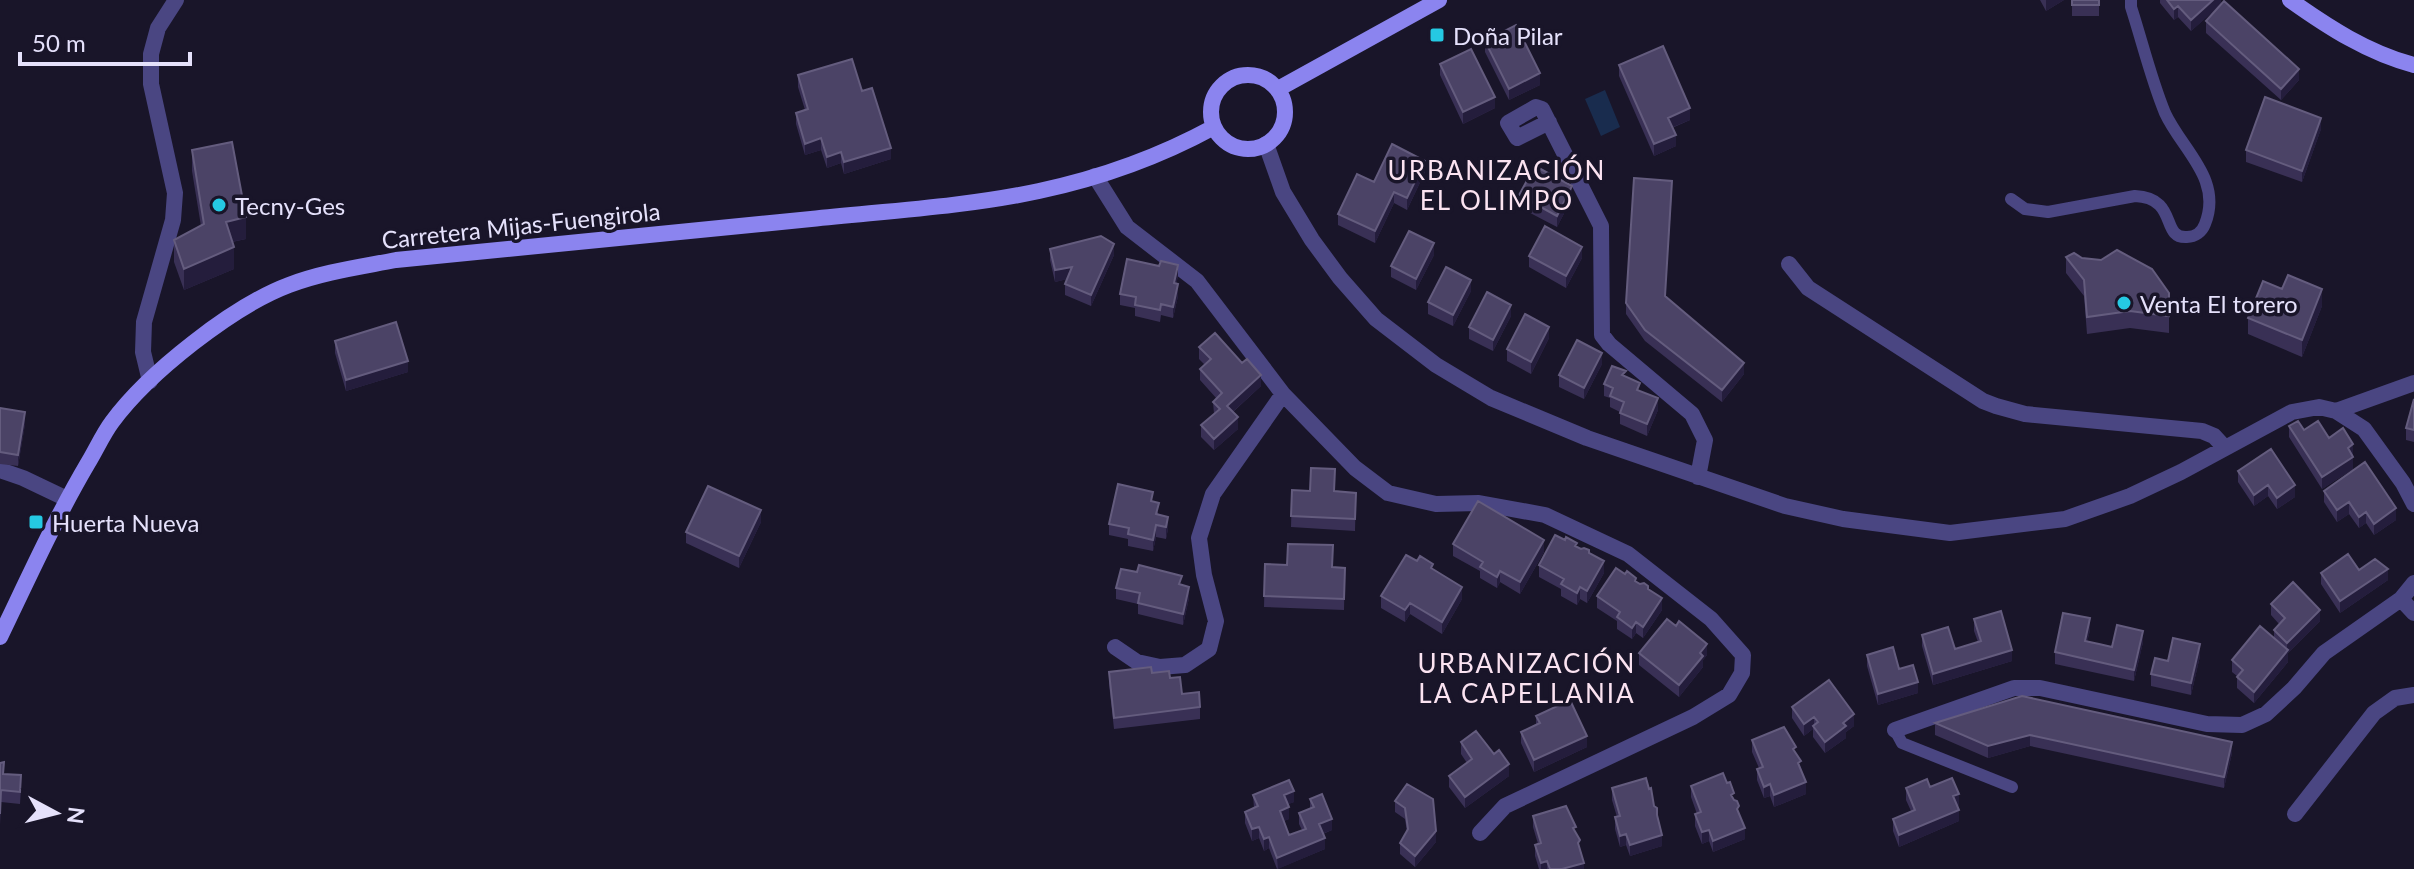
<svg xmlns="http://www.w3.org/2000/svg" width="2414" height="869" font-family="Lato,sans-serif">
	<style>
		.water { fill: #192c4e }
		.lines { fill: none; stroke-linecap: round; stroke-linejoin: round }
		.lane { stroke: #4a4682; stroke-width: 12 }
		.street { stroke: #4a4682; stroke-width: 16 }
		.secondary { stroke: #8b84ef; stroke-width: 16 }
		.wall { fill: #393055 }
		.shaded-wall { fill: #241d3c }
		.building { fill: #4b4366; stroke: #645c7e; stroke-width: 2 }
		.poi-dot { fill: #25c9e3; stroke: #191529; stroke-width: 3 }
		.labels { text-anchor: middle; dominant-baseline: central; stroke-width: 7; stroke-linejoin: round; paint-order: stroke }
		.poi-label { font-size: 24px; fill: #e5e1fb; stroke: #191529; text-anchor: start }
		.street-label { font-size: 24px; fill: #e5e1fb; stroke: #191529 }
		.neighbourhood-label { font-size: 26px; letter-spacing: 2px; fill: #fbe3f1; stroke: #191529 }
	</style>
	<rect width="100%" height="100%" fill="#191529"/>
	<path class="water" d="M1605,90L1620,127L1601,136L1585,99Z"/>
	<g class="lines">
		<path class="lane" d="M2011,199L2025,209L2048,212L2135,196C2179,198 2160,239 2187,237C2195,237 2202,232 2205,224C2223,179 2182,150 2165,113C2151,79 2142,41 2131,7V0
			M1895,730L1902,743L2012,787"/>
		<path class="street" d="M1549,122L1517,138L1508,123L1536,107L1542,109L1601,226L1602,335L1609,344L1692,414L1705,440L1698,477
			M1266,144L1283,192L1312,240L1340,278L1376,319L1436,365L1491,398L1587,438L1785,506L1843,519L1950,533L2065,519L2130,496L2181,472L2292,412L2319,407L2336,411L2364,429L2403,483L2414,504
			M1095,176L1127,227L1197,281L1283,394L1355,468L1388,493L1436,504L1479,503L1545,515L1628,554L1711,619L1743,655L1742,673L1729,695L1693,717L1505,806L1480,833
			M1789,264L1808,288L1983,401L1996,406L2025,414L2202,431L2214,436L2225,448
			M150,381L143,352L144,322L173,220L175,193L151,84V54L158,28L176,0
			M2336,411L2414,383
			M0,470L23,478L67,499
			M2401,599L2414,613
			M1115,647L1137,662L1160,667L1185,665L1209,649L1216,621L1204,575L1199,538L1213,494L1283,394
			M1895,730L2014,688H2040L2207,724L2242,725L2266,714L2294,688L2324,653L2401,599L2414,583
			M2295,814L2374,713L2395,698L2414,695"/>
		<path class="secondary" d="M2290,0C2328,27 2368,53 2414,65
			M1211 112a37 37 0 1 1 74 0a37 37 0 1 1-74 0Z
			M1278,89L1439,0
			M0,637C28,579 55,519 88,463C96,450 103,434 112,422C148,373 233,306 289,285C323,272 360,267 396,260C534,247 672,234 811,219C886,211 964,207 1039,191C1100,178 1159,157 1214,127"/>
	</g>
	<path class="wall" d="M2040,0H2064L2046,11Z
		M2072,0H2099V16H2072Z
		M2160,0H2221V5L2299,80L2281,100L2206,33V21L2220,5L2191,31L2178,17L2174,20L2160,3Z
		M1485,41L1540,85L1509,100L1485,52Z
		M1440,64L1495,108L1463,124L1440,75Z
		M1619,65L1690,120L1672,128L1676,146L1654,156L1619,76Z
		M798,75L862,91L891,159L844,174L841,163L827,168L821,150L805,155L796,124V113L805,110L798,87Z
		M2321,129L2302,182L2246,162V150Z
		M192,150L246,239L232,242L234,269L184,290L174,262V240L201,226L192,171Z
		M1425,172L1407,210L1394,203L1375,243L1338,225V214L1374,182Z
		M1672,192L1665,296L1744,374L1722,402L1645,341L1626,314V303Z
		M1519,195L1572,198L1557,227L1519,207Z
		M1050,249L1114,255L1091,306L1065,295V284L1067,279L1055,282L1050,260Z
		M1434,255L1416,290L1391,277V266Z
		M1529,256L1582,258L1566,288L1529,267Z
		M2066,257L2082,258L2169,293V333L2130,328L2087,334L2084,296L2066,273Z
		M1178,276L1176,284L1178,296L1173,318L1161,315L1160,322L1135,316V308L1120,305V294Z
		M2282,289L2322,306L2302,357L2248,334V318Z
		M1471,291L1453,326L1428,314V302Z
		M1511,316L1493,351L1469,339V327Z
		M1549,338L1531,374L1507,361V349Z
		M335,341L408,372L346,391L335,353Z
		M1199,347L1261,386L1233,412L1238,429L1214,450L1201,437V425L1214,414L1213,402L1217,399L1200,380V369L1205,365L1199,359Z
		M1602,364L1584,399L1559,387V375Z
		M1626,377L1658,410L1647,436L1620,424V412L1610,407V398L1604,396V384Z
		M2414,399V442L2406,440V428Z
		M0,408L25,424L18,466L0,464Z
		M2289,426L2329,438L2353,456V469L2322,489L2289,437Z
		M2238,471L2295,497L2277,509L2268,496L2254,506L2238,482Z
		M1292,490L1356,493L1355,531L1291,527Z
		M2324,491L2396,520L2374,535L2366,523L2359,528L2349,514L2337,522L2324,502Z
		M1153,502L1159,515L1168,529L1166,539L1156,537L1153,551L1128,546V539L1109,535V524Z
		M761,522L739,568L686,543V532Z
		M1453,544L1544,552L1520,594L1500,582L1497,588L1480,578V571L1453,556Z
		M1577,547L1589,553L1604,573L1587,603L1580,599L1577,605L1561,596V589L1539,577V565Z
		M1265,564L1345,568L1344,610L1264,607Z
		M1433,570L1462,599L1442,634L1410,614L1405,622L1381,608V596Z
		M2359,570L2388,580L2340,613L2321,584V573Z
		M1625,574L1648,589L1662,610L1643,638L1636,633L1632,639L1617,629V621L1597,608V596Z
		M1182,585L1189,598L1183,625L1138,614V604L1116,599V588Z
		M2271,604L2320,621L2288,653V662L2254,703L2237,688V676L2232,672V660L2274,638V630L2279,624L2271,615Z
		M1974,619L2012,661L1933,685L1922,646V635L1955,649L1978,642L1974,631Z
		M1676,626L1707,655L1703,660V667L1679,697L1639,665V653Z
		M2090,630L2087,642L2112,647L2143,642L2134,681L2055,664V652Z
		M1867,655L1899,669L1918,693L1878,705L1867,666Z
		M2200,656L2191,695L2151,686V674L2168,661Z
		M1109,672L1152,673L1170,678L1182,694L1200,707V719L1114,729L1109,684Z
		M1792,707L1854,726L1846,732V738L1825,753L1813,737V729L1804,736L1792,718Z
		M1536,716L1587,747L1534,772L1521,743V732L1536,724Z
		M1935,723L2232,753L2224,788L2030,746L1988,758L1935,735Z
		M1752,740L1796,753L1801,769L1806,794L1774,807L1770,796L1764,798L1757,780V769L1759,768L1752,752Z
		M1461,742L1509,776L1465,808L1449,787V776L1467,763L1461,754Z
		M0,763L4,774L21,787L20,804L1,802L0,825Z
		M1407,784L1436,842L1415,867L1400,854V843L1407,832L1405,819L1395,812V801Z
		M1691,786L1734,800L1739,813L1745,839L1713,852L1709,841L1702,844L1695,826V814H1697L1691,797Z
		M1612,788L1654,806L1662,846L1630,856L1626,845L1620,847L1615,829V817H1617L1612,800Z
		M1906,788L1959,805L1957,806L1959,821L1899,847L1893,831V819L1911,811L1906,800Z
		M1253,795L1294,802L1288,804L1289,819L1283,821L1289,835L1302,830L1299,824V813L1310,809V799L1332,830L1323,834L1325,849L1277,869L1269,848L1264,851L1259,838L1252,841L1245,823V812L1254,808Z
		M1533,816L1576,833L1584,869H1539L1535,856V845L1538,844L1533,827Z"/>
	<path class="shaded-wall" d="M2046,0H2064L2046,11Z
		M2213,0H2221V5L2191,31V20Z
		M2178,6V17L2174,20V9Z
		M2299,69V80L2281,100V89Z
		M1540,73V85L1509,100V89Z
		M1495,97V108L1463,124V112Z
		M1690,108V120L1668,129V118Z
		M2321,118V129L2302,182V171Z
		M1676,135V146L1654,156V144Z
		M821,138V150L805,155V144Z
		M891,148V159L844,174V162Z
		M841,152V163L827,168V157Z
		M1425,161V172L1407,210V198Z
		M1572,186V198L1557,227V216Z
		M1394,192V203L1375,243V231Z
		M246,217V239L226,243V222Z
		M1434,243V255L1416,290V279Z
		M1114,244V255L1091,306V295Z
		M234,247V269L184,290V269Z
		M1582,247V258L1566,288V276Z
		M1178,265V276L1174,295V283Z
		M1072,267V278L1055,282V270Z
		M1471,280V291L1453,326V315Z
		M1178,284V296L1173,318V307Z
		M2322,289V306L2302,357V340Z
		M1511,305V316L1493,351V340Z
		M1549,327V338L1531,374V362Z
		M1602,353V364L1584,399V388Z
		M408,361V372L346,391V380Z
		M1744,363V374L1722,402V390Z
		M1261,375V386L1227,417V406Z
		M1658,398V410L1647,436V424Z
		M25,412V424L18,466V455Z
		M1238,417V429L1214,450V439Z
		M2353,444V456L2348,459V448Z
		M2353,457V469L2322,489V477Z
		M2268,485V496L2254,506V495Z
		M2295,485V497L2277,509V498Z
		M2349,502V514L2337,522V510Z
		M2396,508V520L2374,535V524Z
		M761,510V522L739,568V556Z
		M2366,512V523L2359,528V517Z
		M1168,517V529L1166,539V527Z
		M1156,525V537L1153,551V540Z
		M1544,540V552L1520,594V582Z
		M1604,561V573L1587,603V591Z
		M2388,569V580L2340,613V601Z
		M1500,571V582L1497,588V577Z
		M1189,587V598L1183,625V614Z
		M1462,587V599L1442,634V622Z
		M1580,587V599L1577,605V593Z
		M1662,598V610L1643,638V627Z
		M1410,603V614L1405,622V610Z
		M2320,610V621L2288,653V662L2254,703V692L2287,653V643Z
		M2090,618V630L2085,652V641Z
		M1636,622V633L1632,639V628Z
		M2143,631V642L2134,681V670Z
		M1707,644V655L1703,660V667L1679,697V685L1700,653Z
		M2200,644V656L2191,695V683Z
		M2012,650V661L1933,685V674Z
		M1918,682V693L1878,705V694Z
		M1854,714V726L1846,732V738L1825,753V742L1843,723Z
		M1814,717V727L1813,726V729L1804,736V724Z
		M2030,735V746L1988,758V746Z
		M1587,736V747L1534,772V760Z
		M2232,742V753L2224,788V777Z
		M1509,764V776L1465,808V797Z
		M1806,782V794L1774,807V795Z
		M1770,784V796L1764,798V787Z
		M1294,791V802L1284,806V795Z
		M1959,794V805L1953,808V796Z
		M1289,807V819L1280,823V811Z
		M1959,810V821L1899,847V835Z
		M1332,819V830L1319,835V824Z
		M1259,827V838L1252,841V829Z
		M1745,828V839L1713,852V841Z
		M1709,830V841L1702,844V832Z
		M1436,831V842L1415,867V856Z
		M1626,834V845L1620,847V836Z
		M1662,835V846L1630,856V845Z
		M1269,837V848L1264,851V839Z
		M1325,838V849L1278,869L1277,858Z
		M1547,861V869H1541V863Z
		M1584,863V869H1562Z"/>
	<path class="building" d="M2072,0H2099V5H2072Z
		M2167,0H2213L2191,20L2178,6L2174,9Z
		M2224,1L2299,69L2281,89L2206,21Z
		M1516,25L1540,73L1509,89L1485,41Z
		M1663,46L1690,108L1668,118L1676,135L1654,144L1619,65Z
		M1471,49L1495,97L1463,112L1440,64Z
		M852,59L862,91L872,88L891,148L844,162L841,152L827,157L821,138L805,144L796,113L808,109L798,75Z
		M2265,97L2321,118L2302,171L2246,150Z
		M232,142L246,217L226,222L234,247L184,269L174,240L204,224L192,150Z
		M1392,144L1425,161L1407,198L1394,192L1375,231L1338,214L1357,174L1374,182Z
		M1535,166L1572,186L1557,216L1519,195Z
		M1634,178L1672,181L1665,296L1744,363L1722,390L1645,330L1626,303Z
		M1545,226L1582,247L1566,276L1529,256Z
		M1409,231L1434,243L1416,279L1391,266Z
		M1101,236L1114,244L1091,295L1065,284L1072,267L1055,270L1050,249Z
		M2117,250L2152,269L2169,293V316L2130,311L2087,317L2084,280L2066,257L2074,253L2082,258L2101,260Z
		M1127,259L1159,266L1161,261L1178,265L1174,283L1178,284L1173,307L1161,304L1160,310L1135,305L1136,297L1120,294Z
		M1446,267L1471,280L1453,315L1428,302Z
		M2288,275L2322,289L2302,340L2248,318L2263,281L2282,289Z
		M1487,292L1511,305L1493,340L1469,327Z
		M1525,314L1549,327L1531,362L1507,349Z
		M396,322L408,361L346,380L335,341Z
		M1215,333L1242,363L1247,359L1261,375L1227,406L1238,417L1214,439L1201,425L1220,409L1213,402L1222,393L1200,369L1211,359L1199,347Z
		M1577,340L1602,353L1584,388L1559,375Z
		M1612,366L1626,371L1622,375L1640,383L1637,390L1658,398L1647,424L1620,413L1624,402L1610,396L1613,388L1604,384Z
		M2414,399V430L2406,428Z
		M0,408L25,412L18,455L0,452Z
		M2298,421L2304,430L2318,421L2329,438L2343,428L2353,444L2348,448L2353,457L2322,477L2289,426Z
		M2271,449L2295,485L2277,498L2268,485L2254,495L2238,471Z
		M2365,462L2396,508L2374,524L2366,512L2359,517L2349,502L2337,510L2324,491Z
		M1311,468L1335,469L1334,491L1356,493L1355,519L1291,516L1292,490L1310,491Z
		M1118,484L1153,492L1151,501L1159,503L1156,514L1168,517L1166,527L1156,525L1153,540L1128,534L1129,528L1109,524Z
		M708,486L761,510L739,556L686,532Z
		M1478,501L1544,540L1520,582L1500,571L1497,577L1480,567L1483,562L1453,544Z
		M1555,535L1565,540L1566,537L1577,543L1575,546L1581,549L1584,548L1589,550V553L1604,561L1587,591L1580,587L1577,593L1561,584L1564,579L1539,565Z
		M1288,544L1333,545L1332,567L1345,568L1344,599L1264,596L1265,564L1287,565Z
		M2348,554L2359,570L2375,559L2388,569L2340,601L2321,573Z
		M1406,555L1417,561L1420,556L1433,564L1431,568L1462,587L1442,622L1410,603L1405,610L1381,596Z
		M1139,565L1182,576L1179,584L1189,587L1183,614L1138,603L1140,593L1116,588L1121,569L1137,572Z
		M1616,568L1625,574L1627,571L1636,578L1635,581L1640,584L1644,583L1648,586V589L1662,598L1643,627L1636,622L1632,628L1617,617L1620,612L1597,596Z
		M2293,582L2320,610L2287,643L2274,630L2285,618L2271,604Z
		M2001,611L2012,650L1933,674L1922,635L1948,627L1955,649L1981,641L1974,619Z
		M2063,613L2090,618L2085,641L2099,644L2112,647L2117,625L2143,631L2134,670L2055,652Z
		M1667,619L1676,626L1679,621L1707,644L1700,653L1703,656L1679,685L1639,653Z
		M2260,626L2288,650L2254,692L2237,677L2243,670L2232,660Z
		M2173,638L2200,644L2191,683L2151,674L2155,658L2168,661Z
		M1893,647L1899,669L1913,665L1918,682L1878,694L1867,655Z
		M1151,667L1152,673L1169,671L1170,678L1180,677L1182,694L1199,692L1200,707L1114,718L1109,672Z
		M1829,680L1854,714L1843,723L1846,726L1825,742L1813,726L1818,722L1814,717L1804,724L1792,707Z
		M2022,696L2232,742L2224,777L2030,735L1988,746L1935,723Z
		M1570,700L1587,736L1534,760L1521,732L1540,723L1536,716Z
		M1784,727L1796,747L1793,749L1801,761L1798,763L1806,782L1774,795L1770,784L1764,787L1757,769L1763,767L1752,740Z
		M1476,731L1494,754L1499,750L1509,764L1465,797L1449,776L1472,759L1461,742Z
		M4,762L3,774L21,775L20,792L1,790L0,814V763Z
		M1723,773L1727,783L1730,782L1734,793L1731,795L1734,800L1737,801L1739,806L1737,809L1745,828L1713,841L1709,830L1702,832L1695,814L1701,812L1691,786Z
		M1646,778L1649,789L1651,788L1654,806L1657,808V815L1662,835L1630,845L1626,834L1620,836L1615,817L1620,816L1612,788Z
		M1952,778L1959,794L1953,796L1959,810L1899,835L1893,819L1915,810L1906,788L1927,779L1930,787Z
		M1289,780L1294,791L1284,795L1289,807L1280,811L1289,835L1306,829L1299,813L1314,807L1310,799L1322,794L1332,819L1319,824L1325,838L1277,858L1269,837L1264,839L1259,827L1252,829L1245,812L1258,806L1253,795Z
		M1407,784L1433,799L1436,831L1415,856L1400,843L1408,829L1405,808L1395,801Z
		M1566,806L1576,827L1573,828L1580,840L1578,843L1584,863L1562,869H1550L1547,861L1541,863L1535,845L1541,843L1533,816Z"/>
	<g class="poi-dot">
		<rect x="1429" y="27" width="16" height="16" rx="4"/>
		<circle cx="219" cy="205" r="8"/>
		<circle cx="2124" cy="303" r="8"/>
		<rect x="28" y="514" width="16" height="16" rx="4"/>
	</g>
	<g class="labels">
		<g class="poi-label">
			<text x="1453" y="35">Doña Pilar</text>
			<text x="235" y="205">Tecny-Ges</text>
			<text x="2140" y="303">Venta El torero</text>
			<text x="52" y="522">Huerta Nueva</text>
		</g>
		<g class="street-label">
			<text transform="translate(521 225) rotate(-6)">Carretera Mijas-Fuengirola</text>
		</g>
		<g class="neighbourhood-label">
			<text x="1497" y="170">URBANIZACIÓN<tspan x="1497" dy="30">EL OLIMPO</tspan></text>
			<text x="1527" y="663">URBANIZACIÓN<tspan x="1527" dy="30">LA CAPELLANIA</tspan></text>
		</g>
	</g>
	<g transform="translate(56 813) rotate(97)" stroke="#191529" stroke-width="6" paint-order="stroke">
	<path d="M0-6L14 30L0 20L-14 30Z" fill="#e5e1fb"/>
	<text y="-12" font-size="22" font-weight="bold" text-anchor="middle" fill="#e5e1fb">N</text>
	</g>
	<path d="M20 52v12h170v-12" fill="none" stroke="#e5e1fb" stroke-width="4"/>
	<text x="32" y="52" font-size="24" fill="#e5e1fb" stroke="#191529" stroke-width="6" paint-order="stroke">50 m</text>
</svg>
